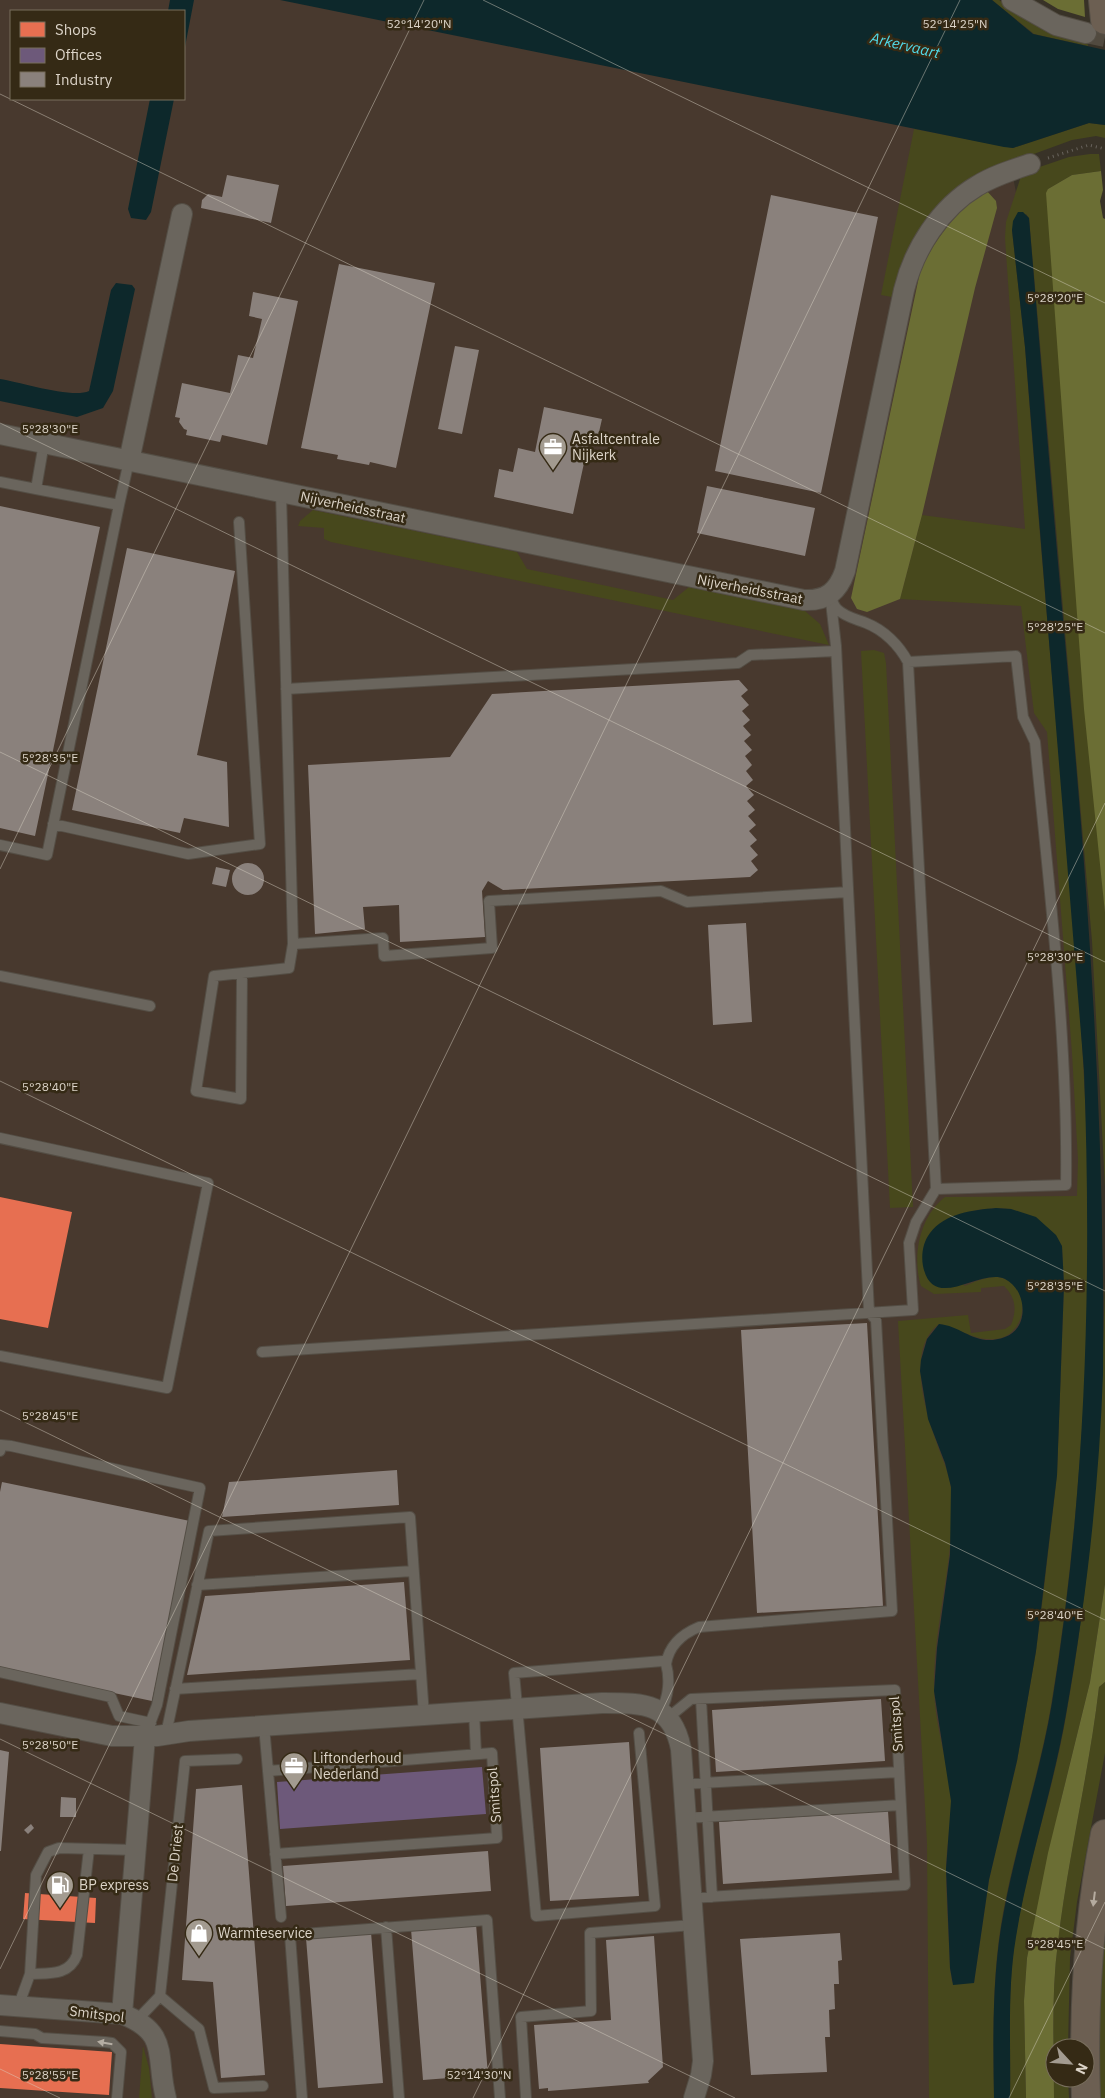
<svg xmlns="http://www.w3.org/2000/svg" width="1105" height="2098" font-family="'IBM Plex Sans',sans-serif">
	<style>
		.industrial { fill: #48392e; fill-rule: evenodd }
		.green { fill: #47481c; fill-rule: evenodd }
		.forest { fill: #6b6e34 }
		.water { fill: #0d282b }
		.shops { fill: #e76f51 }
		.offices { fill: #6d597a }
		.industry { fill: #8a817c }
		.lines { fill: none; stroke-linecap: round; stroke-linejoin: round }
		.minor-tunnel { stroke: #514a3f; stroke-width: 20; stroke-dasharray: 20 10; stroke-linecap: butt }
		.service-casing { stroke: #544e45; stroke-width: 12 }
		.minor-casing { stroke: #544e45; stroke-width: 22 }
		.motorway-casing { stroke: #544e45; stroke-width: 30 }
		.path { stroke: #68635c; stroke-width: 3; stroke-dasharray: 1 4; stroke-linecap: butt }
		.service { stroke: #6a655d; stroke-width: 10 }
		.minor { stroke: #6a655d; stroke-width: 20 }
		.motorway { stroke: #6c5f52; stroke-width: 28 }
		.oneway { fill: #b5ab9f }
		.oneway2 { fill: #b4ada3 }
		.ticks { fill: none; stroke: #dcd4c8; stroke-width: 1; stroke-opacity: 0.45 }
		.labels { text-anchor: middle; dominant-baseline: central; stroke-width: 5; stroke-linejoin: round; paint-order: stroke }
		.poi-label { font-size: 14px; fill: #dcd4c8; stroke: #352a15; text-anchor: start }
		.street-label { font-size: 14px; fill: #dcd4c8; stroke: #352a15 }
		.water-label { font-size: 15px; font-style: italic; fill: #51dbea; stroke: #352a15 }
		.ticks-label { font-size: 12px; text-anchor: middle; fill: #dcd4c8; stroke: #352a15; stroke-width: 5; stroke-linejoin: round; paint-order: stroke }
	</style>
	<rect width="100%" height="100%" fill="#383227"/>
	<path class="industrial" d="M0,0H285L923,122L1009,156L1019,208L1006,227L1071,980L1082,1188L979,2098H0ZM11,11H184V99H11Z"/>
	<path class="green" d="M992,0H999L1012,9L1087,41L1088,46L1034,34Z
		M1089,123L1105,125V138L1096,136L1072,140L998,167L900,270L892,297L881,295L914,129L1013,148Z
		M1090,154H1099L1101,171L1072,175L1048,189L1105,913V1187L1092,941L1029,218L1026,214L1012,230L1025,347C1037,506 1051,665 1065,823C1081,1008 1096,1194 1085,1380C1079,1489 1069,1598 1051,1706C1039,1776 1016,1843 1003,1913C992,1973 993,2037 994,2098H929L927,1843L898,1321L968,1315L971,1333L1005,1329L1011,1325C1017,1310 1016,1298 1004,1286L981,1288V1292L934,1294L921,1286C912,1257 919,1217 945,1197L1077,1196L1078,1160L1072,1053L1047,732L1034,713L1021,606L900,599L922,515L1025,529L1005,238L1006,222L1022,173L1069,157ZM996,1208L1011,1209L1062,1246L1064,1285L1057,1475L1043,1596L1036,1651L1017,1761L989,1880L974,1983L952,1982L950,1968C949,1935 946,1903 946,1870C946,1846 952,1822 951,1798C948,1762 935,1726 934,1690C933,1622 957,1556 951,1488C949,1471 941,1457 936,1441C925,1410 906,1348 939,1324C959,1328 973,1341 995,1339C1029,1336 1033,1282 998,1277C986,1276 975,1282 964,1286L947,1219L977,1210Z
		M313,510L517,552L527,569L673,600L689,587L805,611L820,624L829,645L331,542L324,539V528L298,526L300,521Z
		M874,650L884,653L886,663L913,1207L890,1208L861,651Z
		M1105,1277V1584L1090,1682L1061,1800L1027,1958L1024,2001L1026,2098H1010C1011,2046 1007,1991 1015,1940C1027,1864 1053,1792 1066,1716C1092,1571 1102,1424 1105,1277Z
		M1105,1682V1753L1077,1902L1070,1958L1068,2048H1055V2078H1068L1069,2098H1054C1054,2046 1051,1994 1058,1942C1068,1857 1089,1773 1099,1687Z
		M1105,1872V2098H1092Z
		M143,2046L149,2068L152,2098H139Z"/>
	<path class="forest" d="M1043,0H1084L1085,17L1058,9Z
		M1101,171L1103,190L1100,201L1103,218L1105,219V913L1084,709L1046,193L1048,189L1072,175Z
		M986,190L996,201L997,208L975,288L922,515L900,599L867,612L857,609L851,598L920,272C935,238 956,212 986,190Z
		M1105,1584V1682L1099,1687C1089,1773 1068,1857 1058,1942C1051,1994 1054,2046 1054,2098H1026L1024,2001L1027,1958L1048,1853L1090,1682Z"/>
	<path class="water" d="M170,0H194L184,52V11H168Z
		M280,0H992L1033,34L1105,50V125L1089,123L1013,148L1004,147Z
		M150,99H174L151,212L146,220L131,218L128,209Z
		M1018,212H1023L1029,218C1043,388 1057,559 1073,729C1092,944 1105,1158 1103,1374C1099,1488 1086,1602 1066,1714C1053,1789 1028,1862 1016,1937C1007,1989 1011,2045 1010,2098H994C993,2036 992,1972 1004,1911C1017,1841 1040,1774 1052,1703C1086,1494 1092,1282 1084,1070L1025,347L1012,230L1013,221Z
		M116,283L132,285L135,289L113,391L103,408L77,417L0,401V379C20,382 73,399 89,391L111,290Z
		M996,1208L1011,1209L1036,1217L1056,1235L1062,1246L1064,1285L1057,1475L1036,1651L1017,1761L989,1880L974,1983L953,1985L950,1968L946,1869L951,1801L934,1691L937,1648L950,1555L951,1487L945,1463L928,1419L920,1371L921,1360L927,1339L939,1324C963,1326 976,1348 1005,1337C1030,1328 1027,1290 1005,1279C980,1267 933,1314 923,1266C921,1255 923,1242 930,1233C945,1213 973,1210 996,1208Z"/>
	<path class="shops" d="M0,1197L72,1212L48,1328L0,1319Z
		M25,1893L96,1898L95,1923L23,1919Z
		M0,2044L112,2052L109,2095L0,2088Z"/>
	<path class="offices" d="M482,1767L486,1814L280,1829L277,1782Z"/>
	<path class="industry" d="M227,175L279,185L271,223L201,208L202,200L208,194L222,197Z
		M771,195L878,217L821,493L715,471Z
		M339,264L435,283L396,468L370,462L369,465L337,459L338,455L301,448Z
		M253,292L298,301L267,445L222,435L220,442L186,435L187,430L184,429L179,422L180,418L175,417L182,383L230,393L238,355L253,358L262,319L249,316Z
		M455,346L479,350L462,434L438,429Z
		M544,407L602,419L597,441L589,440L573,514L494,497L499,469L513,472L518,448L535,452Z
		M707,486L815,508L805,556L697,533Z
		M0,506L100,527L35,836L0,828Z
		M127,548L235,571L197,755L227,762L229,827L184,818L180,833L72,810Z
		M739,680L748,690L741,696L749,705L742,711L750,720L743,726L751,735L744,741L752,750L745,756L752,765L746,771L753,780L746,786L754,795L747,801L755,810L748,816L756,825L749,831L757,840L750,846L758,855L751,861L758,870L750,877L503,890L488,881L482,891L485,937L400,942L399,905L363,907L365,929L315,934L308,765L450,757L492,694Z
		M232 879a16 16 0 1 1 32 0a16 16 0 1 1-32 0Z
		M216,867L230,870L226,887L212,884Z
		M746,923L752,1022L713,1025L708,925Z
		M867,1323L883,1606L757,1613L741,1330Z
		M397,1470L399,1505L222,1517L229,1482Z
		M2,1482L190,1521L152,1701L0,1669V1492Z
		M404,1582L410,1660L187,1675L205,1596Z
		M881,1699L885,1761L716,1772L712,1710Z
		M629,1742L639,1896L550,1901L540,1748Z
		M0,1750L9,1752L1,1851H0Z
		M242,1785L265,2075L221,2078L213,1982L182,1980L196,1789Z
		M61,1797L76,1798V1817H60Z
		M888,1811L892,1873L723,1884L719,1822Z
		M31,1824L34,1828L28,1834L24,1830Z
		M488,1851L491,1891L286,1906L283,1866Z
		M476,1924L488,2075L423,2080L411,1929Z
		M371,1932L383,2083L318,2088L306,1938Z
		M840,1933L842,1960L838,1961L839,1984H834L835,2009L829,2010L830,2037H825L827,2072L751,2075L740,1939Z
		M654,1936L663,2067L648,2081L649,2083L548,2091V2088L539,2089L534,2025L611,2020L606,1940Z"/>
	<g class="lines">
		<path class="minor-tunnel" d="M1086,33L1105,37"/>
		<g class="service-casing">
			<path id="service" d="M44,443L36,489L119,505L129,461
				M0,482L36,489
				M830,596C832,600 834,606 837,609C845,617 856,619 866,623C884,630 899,645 908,662L1016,656L1023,717L1035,742C1049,889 1068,1037 1066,1185L936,1189L908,662
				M286,689L738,663L750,655L836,651
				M53,824L188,854L260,844L239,522
				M0,845L47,855L119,505
				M293,944L383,938L384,956L492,948L489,901L661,891L687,902L848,892
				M242,973L241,1099L196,1091L214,976L289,968L293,944L281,492
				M0,976L150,1006
				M0,1138L208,1183L167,1388L0,1356
				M262,1352L913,1310L909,1243L916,1222L936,1189
				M0,1451L1,1445L11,1446L200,1488L157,1705L145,1737
				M197,1585L413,1571
				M666,1664C669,1646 682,1634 699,1627L892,1611L876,1320L869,1312L836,646L831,602
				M0,1672L111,1697L119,1716L151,1723
				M175,1689L421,1674
				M701,1699L712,1897
				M474,1711L476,1754
				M669,1717L691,1699L895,1690L905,1885L691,1898
				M264,1726L281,1917
				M639,1733L655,1906L536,1916L514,1673L663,1661L666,1664C670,1678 669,1697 661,1710
				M166,1734L209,1531L410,1517L424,1715
				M268,1771L492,1753L497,1838L275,1854
				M684,1784L899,1772
				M686,1818L901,1805
				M386,1927L399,2098
				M30,1974C49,1973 69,1976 77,1955L89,1849
				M160,1996L199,2029L214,2088L263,2086
				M18,2007L30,1974L36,1875L48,1852L59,1848L135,1850
				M137,2020L160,1996L185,1761L237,1759
				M0,2031L35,2034L42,2038L105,2042L112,2043L121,2052L117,2098
				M302,2098L290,1935L487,1920L500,2098
				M526,2098L521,2017L591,2011L590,1933L693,1925"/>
		</g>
		<g class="minor-casing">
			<path id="minor" d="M1012,0L1056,25L1086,33
				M0,434L804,600C827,601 838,591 845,571L904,290C914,249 940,208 977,186C993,176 1012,170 1030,164
				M129,461L182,214
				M0,1713L112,1736H157L189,1731L602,1703C643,1703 672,1702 681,1749L703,2061L701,2075L694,2098
				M0,2005L122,2014C171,2033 155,2057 166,2098
				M122,2014L145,1737"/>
		</g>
		<g class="motorway-casing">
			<path id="motorway" d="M1103,0L1105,20
				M1086,2098C1083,2010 1088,1921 1105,1834"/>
		</g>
		<path class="path" d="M1048,158L1089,145L1105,149"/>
		<use href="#service" class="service"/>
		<use href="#minor" class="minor"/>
		<use href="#motorway" class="motorway"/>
	</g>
	<defs><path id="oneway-solid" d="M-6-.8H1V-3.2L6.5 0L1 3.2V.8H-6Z" transform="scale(1.25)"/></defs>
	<use class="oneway" href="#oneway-solid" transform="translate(1094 1899) rotate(97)"/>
	<use class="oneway2" href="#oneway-solid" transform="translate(105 2043) rotate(-170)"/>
	<path class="ticks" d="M483,0L1105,303M0,94L1105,633M0,423L1105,962M0,752L1105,1291M0,869L424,0M0,1081L1105,1620M0,1410L1105,1949M0,1739L735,2098M0,1969L960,0M0,2069L60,2098M473,2098L1105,803M1009,2098L1105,1902"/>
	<defs>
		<g id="office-pin" transform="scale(1.4375)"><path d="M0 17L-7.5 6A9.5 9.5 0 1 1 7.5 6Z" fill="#a39b90" stroke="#352a15"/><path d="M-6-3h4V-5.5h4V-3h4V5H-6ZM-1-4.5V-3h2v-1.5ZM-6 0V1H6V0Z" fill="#fff"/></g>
		<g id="fuel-pin" transform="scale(1.4375)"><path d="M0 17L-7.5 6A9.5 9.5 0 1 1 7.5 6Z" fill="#a39b90" stroke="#352a15"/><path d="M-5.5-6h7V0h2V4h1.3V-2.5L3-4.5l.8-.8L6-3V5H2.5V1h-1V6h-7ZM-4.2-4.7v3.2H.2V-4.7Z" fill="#fff"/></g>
		<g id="shop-pin" transform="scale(1.4375)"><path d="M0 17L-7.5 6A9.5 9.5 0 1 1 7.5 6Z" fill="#a39b90" stroke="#352a15"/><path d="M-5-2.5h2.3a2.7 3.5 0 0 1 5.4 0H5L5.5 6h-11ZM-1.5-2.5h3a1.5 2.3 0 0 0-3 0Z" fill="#fff"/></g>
	</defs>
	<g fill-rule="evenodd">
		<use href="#office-pin" x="553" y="447"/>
		<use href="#office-pin" x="294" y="1766"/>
		<use href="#fuel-pin" x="60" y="1885"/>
		<use href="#shop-pin" x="199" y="1933"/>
	</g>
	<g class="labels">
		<g class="poi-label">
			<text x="572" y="439">Asfaltcentrale<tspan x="572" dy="16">Nijkerk</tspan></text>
			<text x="313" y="1758">Liftonderhoud<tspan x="313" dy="16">Nederland</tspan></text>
			<text x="79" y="1885">BP express</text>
			<text x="218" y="1933">Warmteservice</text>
		</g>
		<g class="street-label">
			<text transform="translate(353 507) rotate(12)">Nijverheidsstraat</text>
			<text transform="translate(750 589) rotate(11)">Nijverheidsstraat</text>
			<text transform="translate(896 1724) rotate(-94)">Smitspol</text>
			<text transform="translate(494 1795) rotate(-94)">Smitspol</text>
			<text transform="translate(175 1853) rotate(-84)">De Driest</text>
			<text transform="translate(97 2014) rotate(7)">Smitspol</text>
		</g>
		<g class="water-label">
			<text transform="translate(905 45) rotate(13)">Arkervaart</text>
		</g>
	</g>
	<g class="ticks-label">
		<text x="419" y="28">52°14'20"N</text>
		<text x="955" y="28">52°14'25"N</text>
		<text x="1055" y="302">5°28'20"E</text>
		<text x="50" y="433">5°28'30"E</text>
		<text x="1055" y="631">5°28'25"E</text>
		<text x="50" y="762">5°28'35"E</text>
		<text x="1055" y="961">5°28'30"E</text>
		<text x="50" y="1091">5°28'40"E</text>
		<text x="1055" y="1290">5°28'35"E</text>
		<text x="50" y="1420">5°28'45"E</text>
		<text x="1055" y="1619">5°28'40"E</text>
		<text x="50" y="1749">5°28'50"E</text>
		<text x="1055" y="1948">5°28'45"E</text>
		<text x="50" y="2079">5°28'55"E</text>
		<text x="479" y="2079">52°14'30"N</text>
	</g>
	<rect x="10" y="10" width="175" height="90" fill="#352a15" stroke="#786e5d"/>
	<rect x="20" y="22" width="25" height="15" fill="#e76f51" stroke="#786e5d"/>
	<text x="55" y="35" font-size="15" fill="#dcd4c8">Shops</text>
	<rect x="20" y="48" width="25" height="15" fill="#6d597a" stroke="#786e5d"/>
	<text x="55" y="60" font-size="15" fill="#dcd4c8">Offices</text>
	<rect x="20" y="72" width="25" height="15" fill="#8a817c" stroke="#786e5d"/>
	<text x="55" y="85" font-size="15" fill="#dcd4c8">Industry</text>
	<g transform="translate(1070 2063) rotate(116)"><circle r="24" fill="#352a15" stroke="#786e5d"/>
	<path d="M0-4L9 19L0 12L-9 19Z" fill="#a39b90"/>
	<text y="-8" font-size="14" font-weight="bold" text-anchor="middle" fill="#dcd4c8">N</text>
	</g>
</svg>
